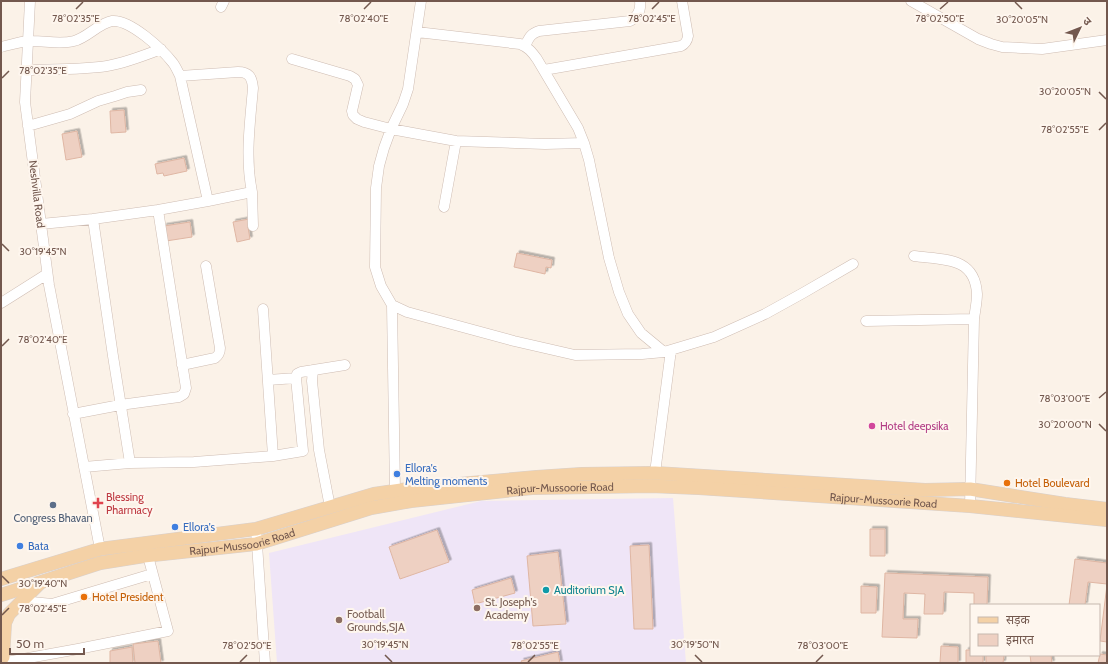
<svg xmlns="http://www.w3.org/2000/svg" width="1108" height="664" font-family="Cabin,'Noto Sans Devanagari',sans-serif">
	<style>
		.education { fill: #efe5f7 }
		.building { fill: #eed0c2; stroke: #dfb6a3; filter: url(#shadow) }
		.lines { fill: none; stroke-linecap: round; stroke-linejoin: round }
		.minor-casing { stroke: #cebcb2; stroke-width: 11 }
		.major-casing { stroke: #d8d0cd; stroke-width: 14 }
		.minor { stroke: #fff; stroke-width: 10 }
		.major { stroke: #f4d1a6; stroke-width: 13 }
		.ticks { fill: none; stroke: #73584e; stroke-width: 1.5 }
		.hotel-dot { fill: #d1479c; stroke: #fef6ee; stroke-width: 1.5 }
		.shop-dot { fill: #3f7fe0; stroke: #fef6ee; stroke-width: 1.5 }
		.food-dot { fill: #e8710a; stroke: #fef6ee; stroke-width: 1.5 }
		.health-dot { fill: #e0444e; stroke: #fef6ee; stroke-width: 1.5 }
		.service-dot { fill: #5c6f8a; stroke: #fef6ee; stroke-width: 1.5 }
		.culture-dot { fill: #0f9aa8; stroke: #fef6ee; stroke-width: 1.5 }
		.education-dot { fill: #8d6e63; stroke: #fef6ee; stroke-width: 1.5 }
		.labels { text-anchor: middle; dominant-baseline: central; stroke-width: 4; stroke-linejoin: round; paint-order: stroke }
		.street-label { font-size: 11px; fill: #73584e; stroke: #fef6ee }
		.hotel-label { font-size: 11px; fill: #b23c85; stroke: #fef6ee; text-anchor: start }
		.shop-label { font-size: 11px; fill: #366cbe; stroke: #fef6ee; text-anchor: start }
		.food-label { font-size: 11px; fill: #c56008; stroke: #fef6ee; text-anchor: start }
		.health-label { font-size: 11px; fill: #be3a42; stroke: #fef6ee; text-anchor: start }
		.service-label { font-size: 11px; fill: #4e5e75; stroke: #fef6ee }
		.culture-label { font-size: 11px; fill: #0d838f; stroke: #fef6ee; text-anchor: start }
		.education-label { font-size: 11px; fill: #785e54; stroke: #fef6ee; text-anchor: start }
		.ticks-label { font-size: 10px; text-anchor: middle; fill: #73584e; stroke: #fef6ee; stroke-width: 4; stroke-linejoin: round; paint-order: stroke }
	</style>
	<defs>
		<filter id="shadow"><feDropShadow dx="2.5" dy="-2.5" stdDeviation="0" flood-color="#0004"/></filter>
	</defs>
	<rect width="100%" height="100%" fill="#fbf2e8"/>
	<path class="education" d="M673,498L686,663H277L269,553L481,501Z"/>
	<path class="building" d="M124,110L126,132L111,133L110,111Z
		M77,131L82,157L66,160L62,134Z
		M184,158L187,171L164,176L163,173L157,174L155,164Z
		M249,219L251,227H248L250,239L237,242L233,222Z
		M190,222L192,237L166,241L164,226Z
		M517,253L552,260L551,268L546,267L545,274L514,267Z
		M870,529H885V556H870Z
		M437,530L449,562L400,579L389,547Z
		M649,545L653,629H634L630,546Z
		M558,552L566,624L533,626L527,556Z
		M1075,559L1107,563V584L1088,582L1085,605H1069Z
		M885,573L988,577L987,605H974V593L944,592L943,614H924L925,594L904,593L903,619H918L917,638L882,637Z
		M511,578L515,593L475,604L472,590Z
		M1107,585V642L1100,641Z
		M861,586L877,587L876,613H861Z
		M158,641L161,663H135L133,644Z
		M941,646L958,647V663H940Z
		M132,647L133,663H110V651Z
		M966,650H971V655H983V663H966Z
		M558,652L560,663H522L521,661Z
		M1100,654L1107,655V663H1098Z
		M986,655H1004L1003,663H986Z
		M1030,655H1051L1052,663H1031Z"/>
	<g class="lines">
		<g class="minor-casing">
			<path id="minor" d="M30,1L25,102L49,285L100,549
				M421,1L408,89L403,104L391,129L384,148L379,166L376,188L375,267L381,286L392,305L407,312L514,341L575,355L642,354L664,352L714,337L765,314L803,293L853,264
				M911,1L978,39L991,44L1002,47L1042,49L1107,40
				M221,7L224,1
				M417,32L520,44C528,47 532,52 537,59L578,128L584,143L589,160L609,258L619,292L628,314L641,333L664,352
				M525,46C529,38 530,34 539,31L630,21C638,17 641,10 640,1
				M1,47C10,45 19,42 28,41C43,40 58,45 74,41C87,38 99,23 112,21C130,19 162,49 173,63C176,67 178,72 180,76L208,201L158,210L186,388L184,394L179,397L120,405L73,414
				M292,59L350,76L355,79L358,85L352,111L353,115L357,119L364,122L391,129L456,141L545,144L584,143
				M26,70C53,69 81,70 107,66C125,63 143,56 161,49
				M544,70L681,46C685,44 687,42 688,36L682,1
				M180,76L238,72C249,72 252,77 253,88C250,123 245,157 252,192
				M28,126L70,114L98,101L115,96L127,92L141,90
				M208,201L252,192L253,226
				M444,207L456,141
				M41,224L93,219
				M914,256C943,260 975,256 977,294C977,302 975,311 974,319L970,506
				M1,303L47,274
				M392,305L395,491
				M263,309L273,456
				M866,321L974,319
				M182,365L215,358C219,355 220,353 220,348L206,266
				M313,370L312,381L319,450L330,507
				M268,380L296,378
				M130,463L113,356L93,219L158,210
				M84,467L130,463L194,462L273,456L303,451L296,378L297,374L301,372L345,365
				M655,473L671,350
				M256,529L265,663
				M22,601L52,604L152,574
				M1,663L78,649L168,631L148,556"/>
		</g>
		<g class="major-casing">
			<g id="major">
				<path d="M1,579L100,549L256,529L374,494L415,488L537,477L582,474L655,473L925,490L970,489L1065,504L1107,509"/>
				<path id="s1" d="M1,595L100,563L144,556L256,544L371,508L411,501L532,488L651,486L699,488L970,506L1107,520"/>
				<path d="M1,660L3,657L5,623L9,614L39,584"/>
			</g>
		</g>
		<use href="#minor" class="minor"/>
		<use href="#major" class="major"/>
	</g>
	<path class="ticks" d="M1015,2L1022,9M76,9L83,2M364,9L371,2M652,9L659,2M940,9L948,2M2,78L9,71M1099,92L1106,99M1099,130L1106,123M2,244L9,251M2,346L9,339M1099,398L1106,392M1099,424L1106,431M2,576L9,583M2,615L9,608M385,655L392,662M695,655L702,662M240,662L247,655M528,662L535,655M816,662L823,655"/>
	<circle class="hotel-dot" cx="872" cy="426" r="4"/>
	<g class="shop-dot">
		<circle cx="397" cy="474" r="4"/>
		<circle cx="175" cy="527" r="4"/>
		<circle cx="20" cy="546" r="4"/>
	</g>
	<g class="food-dot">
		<circle cx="1007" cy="483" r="4"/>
		<circle cx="84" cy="597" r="4"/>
	</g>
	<path class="health-dot" d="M96 497h4v4h4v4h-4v4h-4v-4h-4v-4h4z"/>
	<circle class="service-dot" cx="53" cy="505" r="4"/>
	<circle class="culture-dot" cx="546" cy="590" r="4"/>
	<g class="education-dot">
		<circle cx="477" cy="608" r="4"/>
		<circle cx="339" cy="620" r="4"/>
	</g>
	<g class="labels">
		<g class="street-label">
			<text transform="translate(37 194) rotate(83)">Neshvilla Road</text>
			<text stroke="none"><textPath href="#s1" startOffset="572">Rajpur-Mussoorie Road</textPath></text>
			<text stroke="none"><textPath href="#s1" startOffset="896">Rajpur-Mussoorie Road</textPath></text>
			<text stroke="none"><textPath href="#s1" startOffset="248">Rajpur-Mussoorie Road</textPath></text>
		</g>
		<g class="hotel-label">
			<text x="880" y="426">Hotel deepsika</text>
		</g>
		<g class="shop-label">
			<text x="405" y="468">Ellora's<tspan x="405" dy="13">Melting moments</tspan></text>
			<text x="183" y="527">Ellora's</text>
			<text x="28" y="546">Bata</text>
		</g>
		<g class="food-label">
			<text x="1015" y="483">Hotel Boulevard</text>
			<text x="92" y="597">Hotel President</text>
		</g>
		<g class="health-label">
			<text x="106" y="497">Blessing<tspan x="106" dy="13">Pharmacy</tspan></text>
		</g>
		<g class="service-label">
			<text x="53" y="518">Congress Bhavan</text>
		</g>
		<g class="culture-label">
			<text x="554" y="590">Auditorium SJA</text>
		</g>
		<g class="education-label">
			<text x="485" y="602">St. Joseph's<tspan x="485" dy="13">Academy</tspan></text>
			<text x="347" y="614">Football<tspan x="347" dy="13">Grounds,SJA</tspan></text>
		</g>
	</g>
	<g class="ticks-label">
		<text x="652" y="22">78°02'45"E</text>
		<text x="76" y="22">78°02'35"E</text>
		<text x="364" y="22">78°02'40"E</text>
		<text x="940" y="22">78°02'50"E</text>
		<text x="1022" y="23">30°20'05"N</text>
		<text x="43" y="74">78°02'35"E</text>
		<text x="1065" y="95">30°20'05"N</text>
		<text x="1065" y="133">78°02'55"E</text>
		<text x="43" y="255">30°19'45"N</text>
		<text x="43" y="343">78°02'40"E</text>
		<text x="1065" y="402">78°03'00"E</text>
		<text x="1065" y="428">30°20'00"N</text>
		<text x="43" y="587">30°19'40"N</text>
		<text x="43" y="612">78°02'45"E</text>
		<text x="385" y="648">30°19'45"N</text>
		<text x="695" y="648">30°19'50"N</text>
		<text x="247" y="649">78°02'50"E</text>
		<text x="535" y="649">78°02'55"E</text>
		<text x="823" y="649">78°03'00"E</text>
	</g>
	<rect width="1108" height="664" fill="none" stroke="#73584e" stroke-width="4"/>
	<rect x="970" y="604" width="130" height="52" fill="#fef6ee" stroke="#c6b7ae"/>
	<rect x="978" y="617" width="20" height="6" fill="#f4d1a6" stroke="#c6b7ae"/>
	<text x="1006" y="624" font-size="12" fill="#73584e">सड़क</text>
	<rect x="978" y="634" width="20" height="12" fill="#eed0c2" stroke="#c6b7ae"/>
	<text x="1006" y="644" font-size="12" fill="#73584e">इमारत</text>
	<g transform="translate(1080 28) rotate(47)" stroke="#fef6ee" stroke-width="3" paint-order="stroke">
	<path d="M0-3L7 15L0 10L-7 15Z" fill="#73584e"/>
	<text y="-6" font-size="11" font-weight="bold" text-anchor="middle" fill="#73584e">उ</text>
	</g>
	<path d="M10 648v6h74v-6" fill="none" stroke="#73584e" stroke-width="2"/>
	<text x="16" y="648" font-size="12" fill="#73584e" stroke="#fef6ee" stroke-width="3" paint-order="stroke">50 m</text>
</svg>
